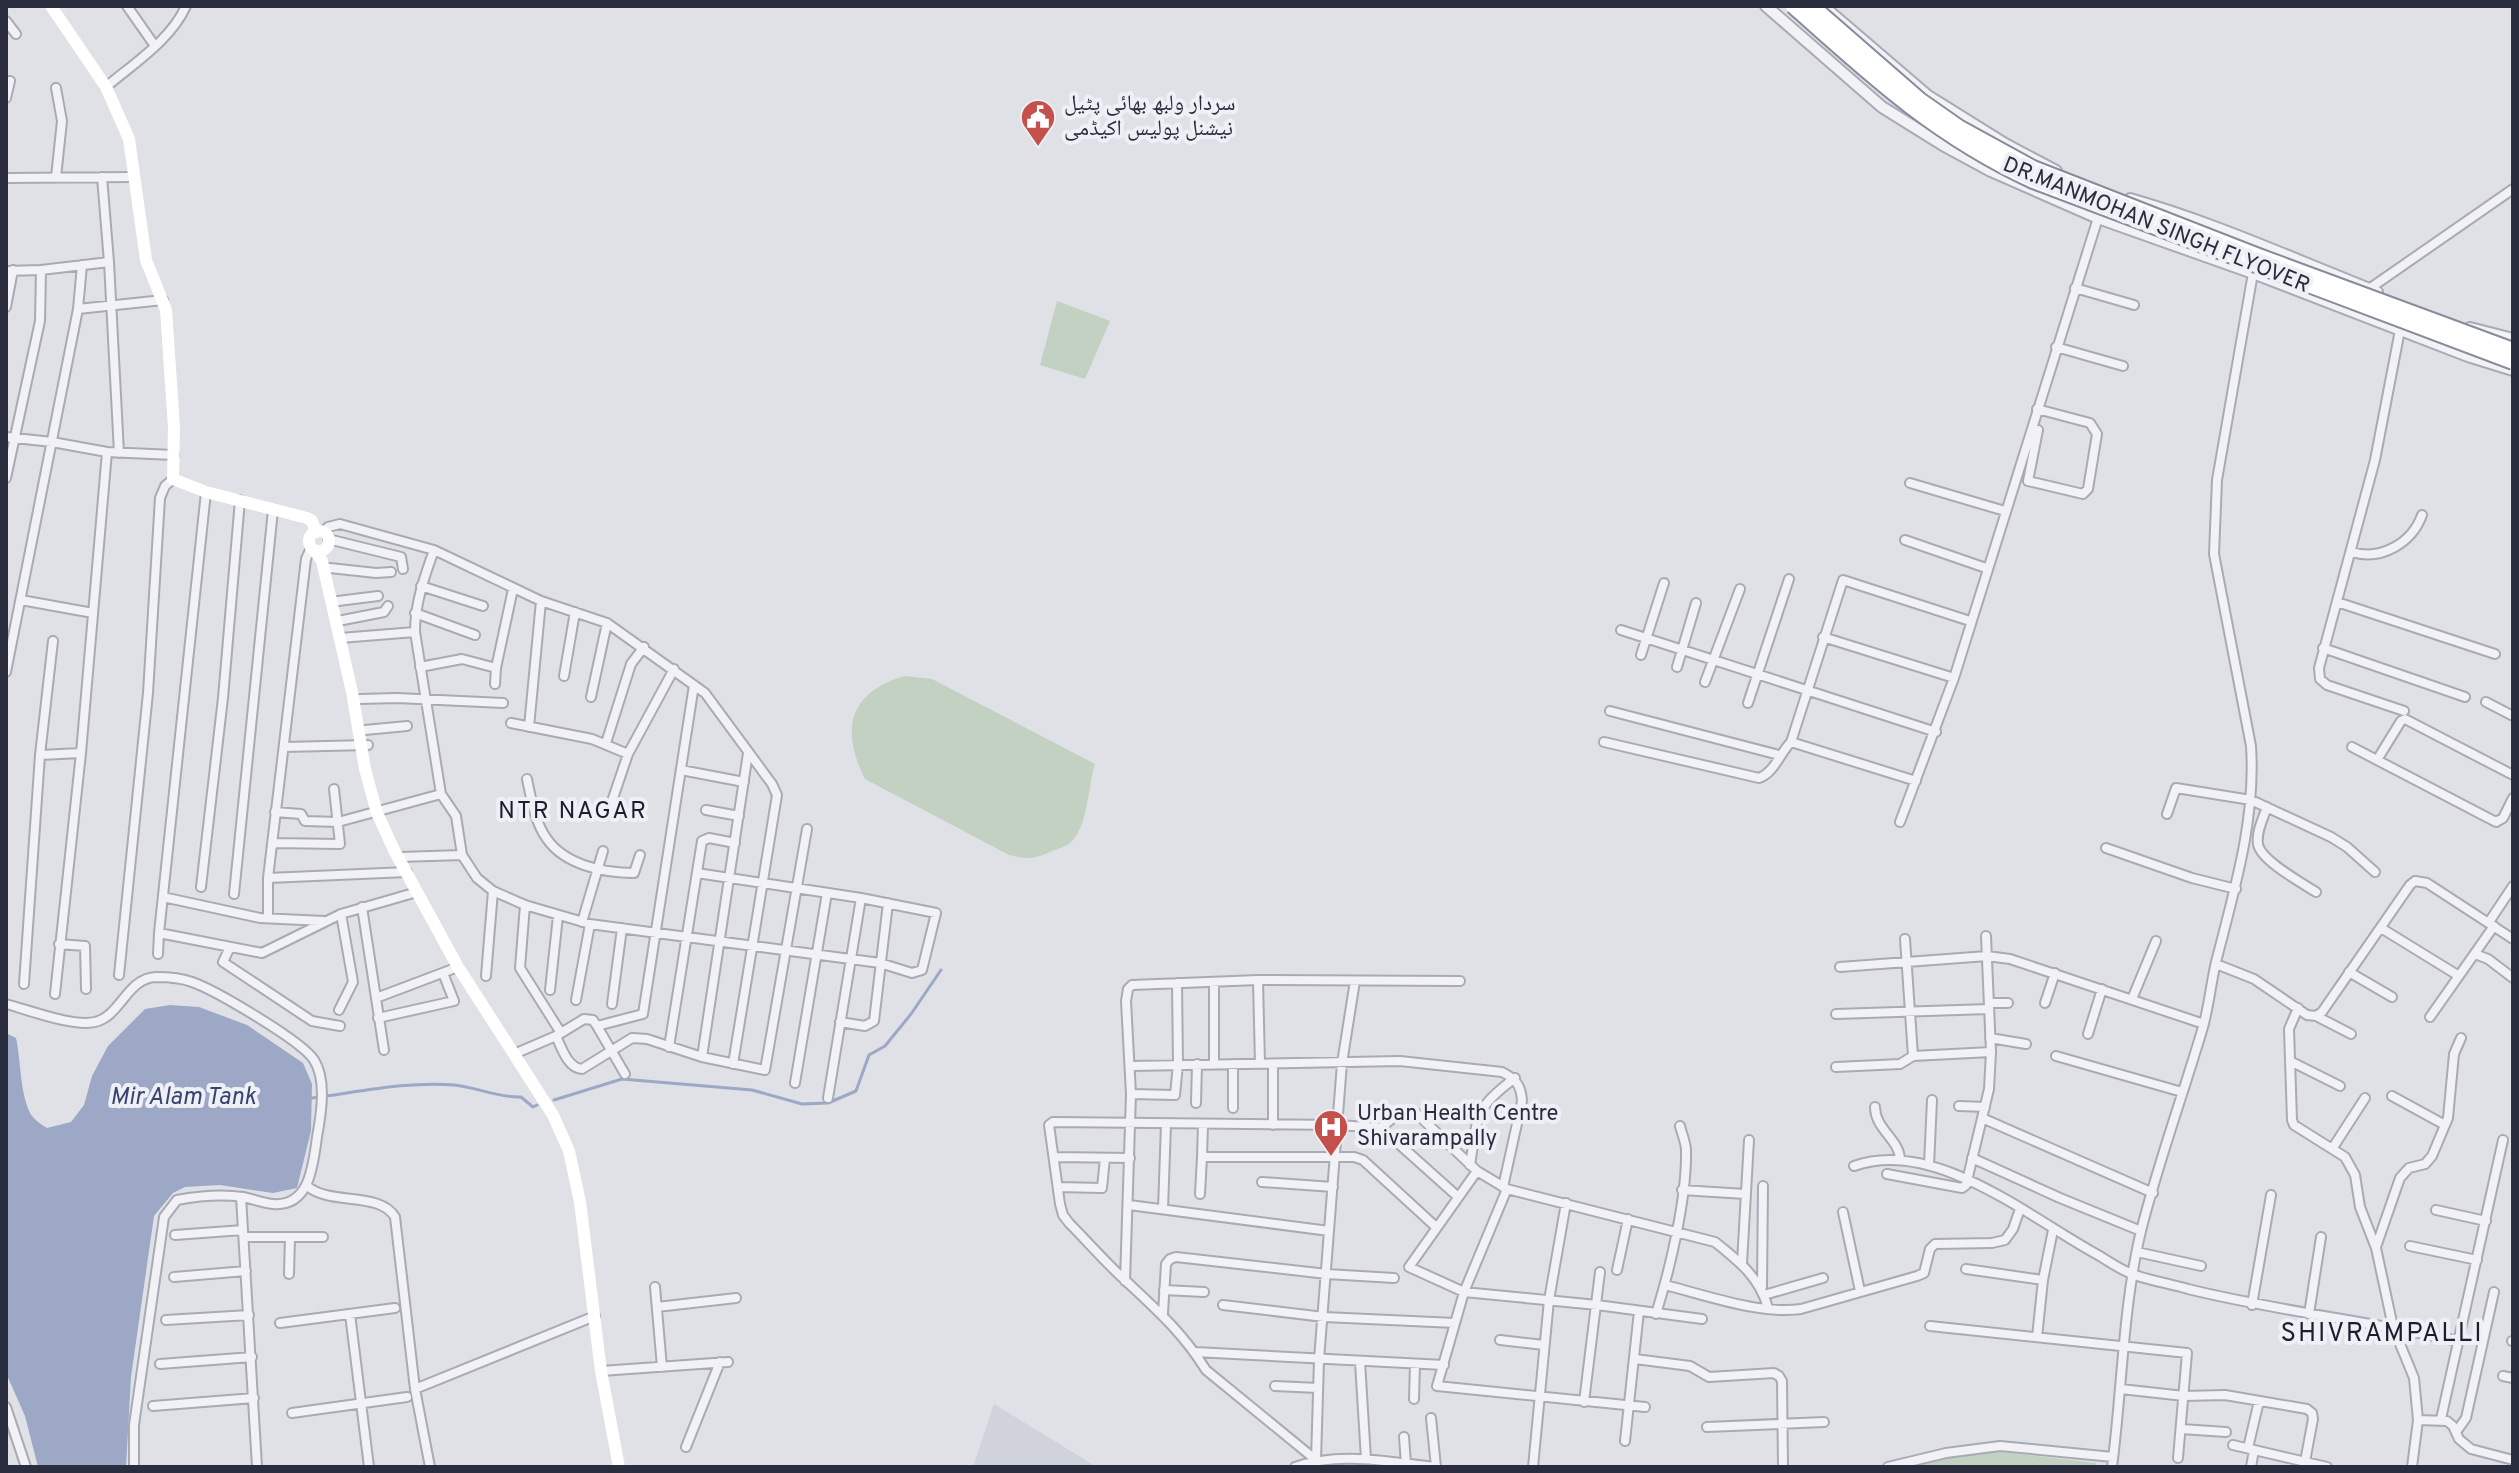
<svg xmlns="http://www.w3.org/2000/svg" width="2519" height="1473" font-family="Overpass,'Noto Naskh Arabic',sans-serif">
	<style>
		.built { fill: #d1d3dc }
		.green { fill: #c2d1c1 }
		.water { fill: #9ca8c5 }
		.lines { fill: none; stroke-linecap: round; stroke-linejoin: round }
		.stream { stroke: #9ca8c5; stroke-width: 3 }
		.minor-casing { stroke: #a8abb4; stroke-width: 12 }
		.tertiary-casing { stroke: #a8abb4; stroke-width: 14 }
		.minor { stroke: #f2f2f6; stroke-width: 8 }
		.tertiary { stroke: #f2f2f6; stroke-width: 10 }
		.secondary { stroke: #fff; stroke-width: 12 }
		.trunk-bridge-casing { stroke: #878c9d; stroke-width: 18; stroke-linecap: butt }
		.trunk-bridge { stroke: #fff; stroke-width: 14 }
		.labels { text-anchor: middle; dominant-baseline: central; stroke-width: 8; stroke-linejoin: round; paint-order: stroke }
		.poi-label { font-size: 22px; fill: #292d3e; stroke: #eef0f5; text-anchor: start }
		.street-label { font-size: 22px; fill: #292d3e; stroke: #eef0f5 }
		.neighbourhood-label { font-size: 24px; letter-spacing: 2px; fill: #1b1e2e; stroke: #eef0f5 }
		.water-label { font-size: 24px; font-style: italic; fill: #36446f; stroke: #eef0f5 }
		.quarter-label { font-size: 26px; letter-spacing: 2px; fill: #1b1e2e; stroke: #eef0f5 }
	</style>
	<rect width="100%" height="100%" fill="#dfe1e7"/>
	<path class="built" d="M994,1404L1097,1467H973Z"/>
	<path class="green" d="M1057,301L1110,321L1085,379L1040,365Z
		M905,676L932,679L1095,764C1088,786 1088,828 1070,843C1065,847 1057,849 1052,851C1033,860 1029,859 1009,855L865,779C840,729 849,692 905,676Z
		M1978,1449L2096,1463V1467H1886Z"/>
	<path class="water" d="M170,1005L199,1007L247,1025L303,1063L312,1084L311,1131L297,1188L273,1193L220,1185L185,1187L173,1193L154,1216L131,1377L126,1467H38L25,1416L6,1373V1033L16,1038C21,1060 20,1098 32,1116C35,1120 42,1125 47,1128L71,1122L84,1105L92,1076L108,1046L145,1009Z"/>
	<g class="lines">
		<path class="stream" d="M312,1098C359,1092 407,1081 454,1085C477,1087 497,1098 521,1097L533,1107L537,1105
			M554,1100L622,1079L752,1090L802,1104L828,1103L856,1091L869,1055L885,1046L911,1014L941,970"/>
		<g class="minor-casing">
			<path id="minor" d="M127,6L155,46
				M6,21L16,34
				M106,87C133,64 171,40 186,6
				M6,98L10,81
				M56,177L62,121L56,88
				M6,178L133,177
				M109,262L119,453
				M41,270L109,262L102,177
				M6,271L41,270L40,321L6,478
				M2075,288L2134,305
				M2367,293L2369,289L2513,189
				M6,307L13,270
				M78,309L163,300
				M2400,330L2375,460L2319,668L2320,679L2327,685L2404,711
				M2056,347L2123,366
				M2037,409L2090,423L2097,434L2088,489L2083,494L2028,481L2038,430
				M6,437L52,442L107,452L174,455
				M1910,483L2005,511
				M323,532L328,527L340,524L434,550L541,601L607,623L705,693L772,784L777,795L733,1064
				M328,539L401,557L403,569
				M1905,540L1986,568
				M434,550C424,578 415,603 415,632L441,794L456,816L462,855L477,878L493,891L525,905L590,924L880,963L912,973L922,970L936,913L861,898L697,873
				M2352,552C2381,561 2412,543 2422,515
				M330,568L376,573L391,572
				M421,586L483,606
				M21,600L93,613
				M338,601L378,596
				M2337,602L2495,654
				M415,613L475,635
				M343,620L384,612L388,606
				M1621,630L1936,732
				M1823,637L1954,678
				M340,638L415,632
				M2323,648L2465,697
				M1641,655L1664,583
				M420,667L462,659L496,668L513,589
				M1677,667L1696,603
				M6,672L78,309L82,265
				M564,676L575,612
				M1705,682L1740,589
				M495,684L496,668
				M591,697L607,623
				M360,699L397,698L503,703
				M2486,702L2513,716
				M1748,703L1789,579
				M1610,711L1779,755
				M511,723L592,739L628,754L674,669
				M529,727L541,601
				M365,730L407,726
				M1604,742L1759,778C1774,773 1780,753 1791,742L1843,580L1970,621
				M1791,742L1916,781
				M606,743L631,664L644,647
				M284,747L368,745
				M2352,747L2496,822L2503,818L2513,798
				M40,755L81,753
				M2377,760L2401,721L2405,719L2513,775
				M681,770L744,782
				M527,779C531,798 535,823 547,839C565,865 604,873 634,873L640,855
				M2267,807C2263,819 2256,832 2258,844C2260,860 2302,883 2316,892
				M706,810L739,816
				M275,812L301,814L305,821L338,822L441,794
				M608,813L628,754
				M2167,814L2176,788L2251,800L2331,837L2347,847L2375,872
				M1900,822L1954,678L2098,218
				M272,843L340,844L334,789
				M2106,848L2192,878L2236,889
				M400,857L462,855
				M268,878L407,872
				M201,887L223,698L240,500
				M234,894L273,510
				M163,897L260,918L324,921
				M525,905L520,968L561,1033
				M362,907L384,1050
				M268,918V878L306,559L311,548
				M582,922L603,851
				M2489,922L2513,886
				M2381,928L2459,976
				M159,933L206,492
				M59,944L85,946L86,989
				M230,947L223,962L312,1021L340,1026
				M158,954L159,933L262,953L341,914L417,892
				M2475,954L2488,959L2513,978
				M2216,964L2254,979L2307,1015L2316,1016L2322,1012L2410,885L2415,881L2427,883L2513,939
				M1840,967L1987,956L2010,959L2204,1024
				M2349,972L2392,997
				M119,975L148,693L160,498L165,486L173,479
				M486,976L493,891
				M1258,980L1260,1064
				M24,984L40,755L53,641
				M550,990L558,916
				M55,994L81,753L107,452
				M376,998L458,967
				M2132,999L2156,941
				M576,1000L590,924
				M1989,1003H2008
				M2045,1003L2055,973
				M6,1004C29,1010 72,1027 95,1022C121,1016 127,978 156,977C168,977 181,978 192,982C215,990 302,1041 314,1060C327,1080 321,1115 317,1137C313,1165 310,1207 273,1204C263,1203 253,1199 243,1197C222,1194 198,1196 177,1200L164,1217L134,1425V1467
				M612,1004L622,928
				M2298,1008L2289,1029L2292,1120L2294,1125L2345,1157L2355,1175L2360,1207L2376,1248L2393,1327L2414,1378L2418,1420L2412,1467
				M339,1010L353,982L341,914
				M1836,1014L1989,1009
				M2316,1016L2351,1034
				M2430,1017L2494,926
				M378,1018L454,1001L443,973
				M840,1022L865,1026L874,1021L888,903
				M597,1026L625,1074
				M2088,1034L2102,989
				M556,1036C562,1049 568,1068 582,1069L632,1038L647,1039L702,1057L765,1070L807,829
				M1990,1038L2026,1044
				M669,1047L702,841L709,838L735,843
				M514,1054L556,1036L584,1019L593,1020L597,1026L643,1014L694,685
				M1913,1056L1991,1052
				M2056,1056L2182,1092
				M702,1057L748,753
				M2290,1061L2340,1086
				M1214,1064V982
				M1273,1064V1125
				M1131,1066L1400,1061L1502,1072C1516,1079 1521,1085 1522,1101L1503,1187
				M1836,1067L1900,1064L1913,1056L1905,939
				M795,1083L827,893
				M1131,1094L1175,1095L1178,1064L1177,983
				M2392,1096L2445,1125
				M828,1098L861,898
				M1196,1103L1197,1064
				M1959,1106L1985,1107
				M1875,1107C1875,1129 1899,1139 1900,1159
				M1233,1108V1064
				M1982,1118L2153,1193
				M1203,1125L1202,1157H1354L1363,1160L1436,1227
				M1381,1128C1392,1119 1400,1109 1416,1113L1477,1171L1507,1189L1715,1242C1739,1261 1760,1278 1768,1308
				M2332,1149L2365,1098
				M1055,1157L1130,1158
				M1972,1158L2060,1198L2141,1231
				M1470,1165C1478,1116 1473,1109 1515,1078
				M1929,1165L1932,1100
				M1854,1166C1934,1137 2030,1218 2098,1255C2110,1262 2122,1271 2135,1275C2152,1281 2171,1284 2188,1289C2277,1311 2368,1321 2458,1341
				M1477,1171L1409,1267L1464,1292L1597,1305L1702,1319
				M1887,1174L1962,1188L1966,1185L1989,1089L1991,1052L1986,936
				M1262,1182L1333,1187
				M307,1186C331,1206 379,1191 395,1217L415,1389L430,1467
				M1058,1187L1102,1188L1105,1158
				M1507,1189L1464,1292L1437,1386L1645,1407
				M1682,1190L1745,1194
				M1200,1194L1202,1157
				M241,1197L257,1467
				M1129,1205L1329,1231
				M1163,1209L1166,1124
				M2436,1210L2486,1221
				M1843,1212L1860,1291
				M175,1235L243,1230
				M244,1237H323
				M2410,1246L2477,1260
				M2376,1247L2400,1178L2409,1168L2425,1164L2432,1156L2448,1118L2454,1054L2461,1038
				M2137,1252L2201,1266
				M1742,1263L1749,1140
				M1966,1269L2043,1280
				M1617,1270L1628,1219
				M289,1274L290,1237
				M174,1277L246,1271
				M1125,1281L1131,1094L1126,1001L1128,989L1132,985L1258,980L1460,981
				M1665,1285C1705,1295 1760,1315 1801,1309L1917,1276L1924,1273L1930,1249L1935,1244L1992,1243L2005,1240L2013,1229L2020,1209
				M655,1287L662,1367
				M1762,1287L1763,1186
				M1164,1290L1204,1292
				M1764,1295L1823,1278
				M1223,1305L1324,1317L1455,1323
				M2252,1305L2271,1195
				M657,1307L736,1298
				M1163,1313L1166,1264L1170,1259L1176,1257L1327,1274L1394,1278
				M350,1314L369,1467
				M1656,1314C1670,1269 1687,1198 1686,1150C1686,1143 1682,1134 1680,1126
				M2309,1314L2321,1237
				M166,1320L249,1315
				M280,1323L395,1308
				M1930,1326L2187,1353L2178,1458
				M2037,1337L2043,1280L2053,1230
				M1500,1340L1544,1345
				M2512,1341H2513
				M1195,1352L1444,1365
				M1635,1359L1690,1366L1709,1377L1774,1373L1779,1376L1782,1381L1783,1467
				M1360,1362L1366,1459
				M160,1364L252,1357
				M601,1371L728,1362
				M2503,1376L2513,1378
				M1275,1386L1318,1388
				M415,1389L595,1316
				M2121,1389L2184,1396L2225,1395L2307,1409L2312,1413L2313,1419L2304,1467
				M1414,1399L1415,1364
				M1584,1402L1600,1272
				M153,1406L254,1398
				M6,1407L26,1467
				M292,1413L407,1397
				M1431,1418L1436,1467
				M2441,1419L2503,1140
				M2418,1420L2447,1421L2453,1426L2459,1439L2471,1449L2513,1460
				M1707,1427L1824,1422
				M2181,1429L2226,1432
				M2456,1432L2466,1418L2494,1292
				M1404,1437L1406,1464
				M1625,1441L1639,1311
				M2233,1445L2327,1467
				M686,1447L720,1362
				M2248,1448L2259,1401
				M1316,1460L1206,1370C1183,1333 1157,1310 1126,1281C1106,1263 1088,1242 1069,1223L1063,1215L1060,1204L1049,1125L1053,1122L1338,1125L1381,1128L1457,1196
				M1316,1460L1319,1360L1342,1063L1355,981
				M1295,1467C1340,1451 1389,1462 1435,1467
				M1533,1467L1549,1300L1566,1203
				M1888,1467L1946,1453L2000,1446L2113,1457
				M2112,1467C2122,1391 2123,1305 2141,1231C2158,1163 2183,1095 2203,1027C2209,1006 2211,983 2216,962C2234,891 2256,820 2251,746L2214,554L2217,480L2253,273
				M2251,1467L2254,1450"/>
		</g>
		<g class="tertiary-casing">
			<path id="tertiary" d="M1766,6L1882,107L1943,145L1991,171L2098,218L2253,273L2468,356L2513,370
				M1823,6L1928,96L2005,144L2056,171
				M2130,199C2215,223 2295,260 2377,292
				M2470,328L2513,339"/>
		</g>
		<use href="#minor" class="minor"/>
		<use href="#tertiary" class="tertiary"/>
		<path class="secondary" d="M51,6L106,87L129,139L146,260L166,310L174,427L173,479L206,492L307,518L312,521L316,532
			M309 541a10 10 0 1 1 20 0a10 10 0 1 1-20 0Z
			M315,551L322,561L352,692L365,769L377,813L394,850L458,967L553,1115L569,1151L580,1202L601,1371L619,1467"/>
		<g class="trunk-bridge-casing">
			<path id="trunk-bridge" d="M1793,6C1871,76 1937,137 2033,181L2513,362
				M1812,6L1920,100L1960,128L2033,168L2256,255L2513,350"/>
		</g>
		<use href="#trunk-bridge" class="trunk-bridge"/>
	</g>
	<defs>
		<g id="civic-pin" transform="scale(1.8)"><path d="M0 17L-7.5 6A9.5 9.5 0 1 1 7.5 6Z" fill="#c5504b" stroke="#eef0f5"/><path d="M-.6-6.5H3V-4.5H.6V-3L4-1V1h2V6H-6V1h2V-1L-.6-3ZM-1.2 2.5V6h2.4V2.5Z" fill="#fff"/></g>
		<g id="hospital-pin" transform="scale(1.8)"><path d="M0 17L-7.5 6A9.5 9.5 0 1 1 7.5 6Z" fill="#c5504b" stroke="#eef0f5"/><path d="M-5-5h3v3.5h4V-5h3V5h-3V1.5h-4V5h-3Z" fill="#fff"/></g>
	</defs>
	<g fill-rule="evenodd">
		<use href="#civic-pin" x="1038" y="117"/>
		<use href="#hospital-pin" x="1331" y="1127"/>
	</g>
	<g class="labels">
		<g class="poi-label">
			<text x="1064" y="104">سردار ولبھ بھائی پٹیل<tspan x="1064" dy="25">نیشنل پولیس اکیڈمی</tspan></text>
			<text x="1357" y="1114">Urban Health Centre<tspan x="1357" dy="25">Shivarampally</tspan></text>
		</g>
		<g class="street-label">
			<text transform="translate(2156 226) rotate(22)">DR.MANMOHAN SINGH FLYOVER</text>
		</g>
		<g class="neighbourhood-label">
			<text x="573" y="812">NTR NAGAR</text>
		</g>
		<g class="water-label">
			<text x="183" y="1098">Mir Alam Tank</text>
		</g>
		<g class="quarter-label">
			<text x="2382" y="1334">SHIVRAMPALLI</text>
		</g>
	</g>
	<rect width="2519" height="1473" fill="none" stroke="#292d3e" stroke-width="16"/>
</svg>
